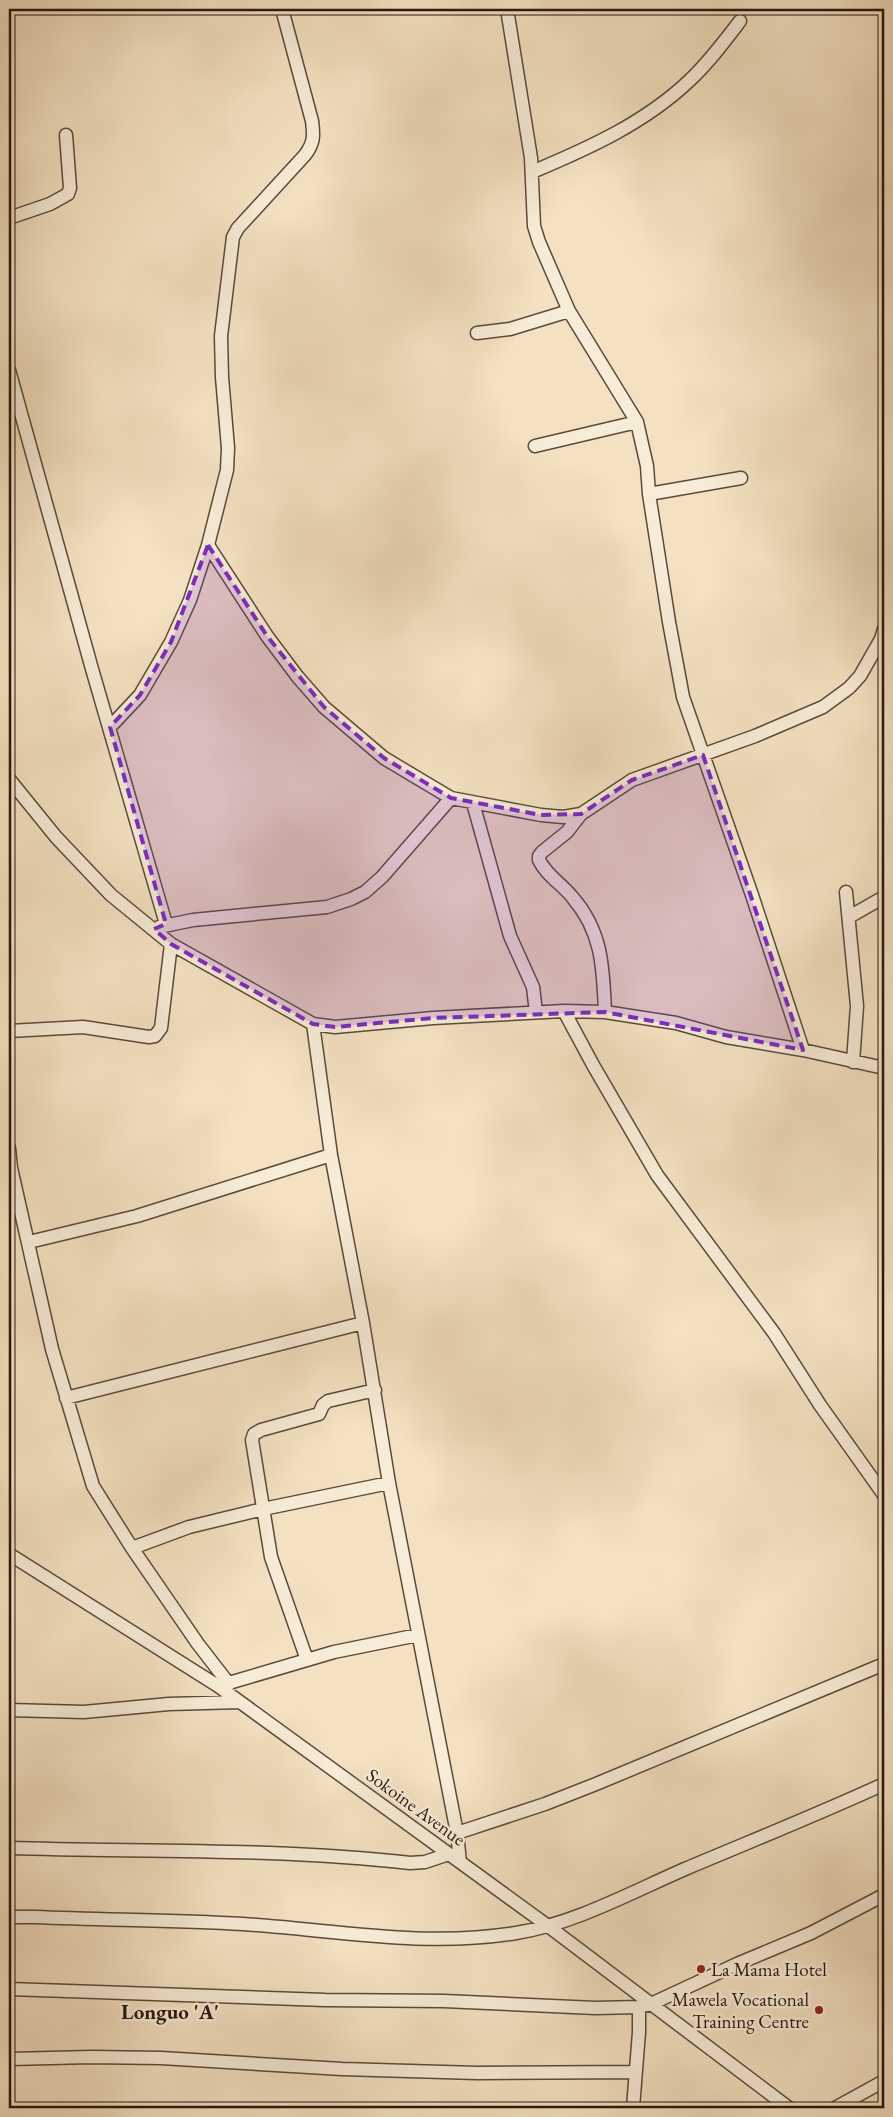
<svg xmlns="http://www.w3.org/2000/svg" width="893" height="2117" font-family="'EB Garamond',serif">
	<style>
		.lines { fill: none; stroke-linecap: round; stroke-linejoin: round }
		.minor-casing { stroke: #5a4a3c; stroke-width: 15 }
		.minor { stroke: #f7ecd7; stroke-width: 12 }
		.marked { fill: #7b2cbf; fill-opacity: 0.2; stroke: #7b2cbf; stroke-width: 4; stroke-dasharray: 10 6; stroke-linejoin: round }
		.poi-dot { fill: #8f2418; stroke: #f7ecd7; stroke-width: 2 }
		.labels { text-anchor: middle; dominant-baseline: central; stroke-width: 5; stroke-linejoin: round; paint-order: stroke }
		.street-label { font-size: 19px; fill: #271710; stroke: #f7ecd7 }
		.poi-label { font-size: 19px; fill: #271710; stroke: #f7ecd7; text-anchor: start }
		.quarter-label { font-size: 21px; font-weight: bold; fill: #271710; stroke: #f7ecd7 }
	</style>
	<rect width="100%" height="100%" fill="#f3e1c1"/>
	<filter id="stains"><feTurbulence type="fractalNoise" baseFrequency=".004" numOctaves="4"/><feColorMatrix values="0 0 0 0 .2 0 0 0 0 .09 0 0 0 0 .02 0 0 0 .5 -.17"/></filter>
	<radialGradient id="worn" r=".72"><stop offset=".6" stop-color="#630" stop-opacity="0"/><stop offset="1" stop-color="#630" stop-opacity=".3"/></radialGradient>
	<g class="lines">
		<g class="minor-casing">
			<path id="minor" d="M507,9L531,158L534,226L539,242L569,311L637,422L647,466L649,494L669,622L683,697L752,895L803,1050
				M532,172C589,148 645,123 690,80C709,62 724,42 740,21
				M9,218L50,204L68,194L70,188L66,135
				M477,333L510,329L569,311
				M9,370L92,669L166,924
				M535,446L637,422
				M649,494L741,478
				M208,545L267,636L297,676L324,707L384,758L451,798L541,815L563,817L581,814L632,780L755,736L823,707L849,688L860,676L881,639L884,629
				M110,727L140,695L171,642L190,600L208,545L227,470L228,448L222,377L221,336L233,237L238,228L305,155C314,143 314,136 312,121L282,9
				M9,779L56,837L111,895L171,944L313,1024L335,1027L433,1018L564,1011L605,1012L676,1023L726,1037L803,1050L884,1068
				M473,803L510,936L533,987L536,1012
				M581,814L567,832L542,852L539,856V860C546,875 563,885 573,898C603,933 603,969 605,1012
				M846,892L857,1006L853,1062
				M849,917L884,897
				M159,927L193,920L327,907L351,899L365,892L382,877L451,798
				M564,1011L593,1065L657,1175L774,1333L820,1405L884,1495
				M313,1024L331,1155L363,1323L389,1483L457,1833L460,1862
				M9,1031L83,1027L149,1037L155,1036L161,1028L171,944
				M9,1148L11,1168L52,1349L93,1486L132,1548L198,1644L229,1684
				M29,1242L137,1216L331,1155
				M66,1398L363,1323
				M132,1548L189,1527L263,1509L389,1483
				M9,1554L218,1686L548,1926L789,2108
				M307,1660L271,1557L252,1440L254,1434L261,1430L319,1414L323,1405L328,1401L375,1390
				M222,1685L334,1652L418,1635
				M9,1710L84,1712L169,1704L240,1702
				M457,1833L545,1804L596,1784L884,1664
				M9,1848C143,1852 276,1848 410,1863L425,1862L449,1854
				M9,1917H35C105,1920 174,1920 243,1924C334,1930 425,1948 516,1933C574,1924 632,1892 685,1869C751,1841 819,1814 884,1784
				M9,1989L325,2000L444,2001L595,2008L639,2007L651,2004L737,1964L811,1933L884,1895
				M9,2059L91,2057L161,2058L342,2069L477,2073L635,2072
				M633,2108L639,2032V2007
				M835,2108L884,2081"/>
		</g>
		<use href="#minor" class="minor"/>
	</g>
	<path class="marked" d="M208,545L267,636L324,707L384,758L451,798L541,815L581,814L632,780L703,755L803,1050L605,1012L433,1018L335,1027L313,1024L171,944L154,929L166,924L110,727L140,695L171,642Z"/>
	<g class="poi-dot">
		<circle cx="701" cy="1969" r="5"/>
		<circle cx="819" cy="2010" r="5"/>
	</g>
	<g class="labels">
		<g class="street-label">
			<text transform="translate(416 1807) rotate(36)">Sokoine Avenue</text>
		</g>
		<g class="poi-label">
			<text x="711" y="1969">La Mama Hotel</text>
			<text x="809" y="1999" text-anchor="end">Mawela Vocational<tspan x="809" dy="22">Training Centre</tspan></text>
		</g>
		<g class="quarter-label">
			<text x="170" y="2011">Longuo 'A'</text>
		</g>
	</g>
	<rect width="893" height="2117" fill="none" stroke="#f3e1c1" stroke-width="30"/>
	<rect x="10" y="10" width="873" height="2097" fill="none" stroke="#271710" stroke-width="2.5"/>
	<rect x="15" y="15" width="863" height="2087" fill="none" stroke="#271710"/>
	<rect width="100%" height="100%" filter="url(#stains)"/>
	<rect width="100%" height="100%" fill="url(#worn)"/>
</svg>
